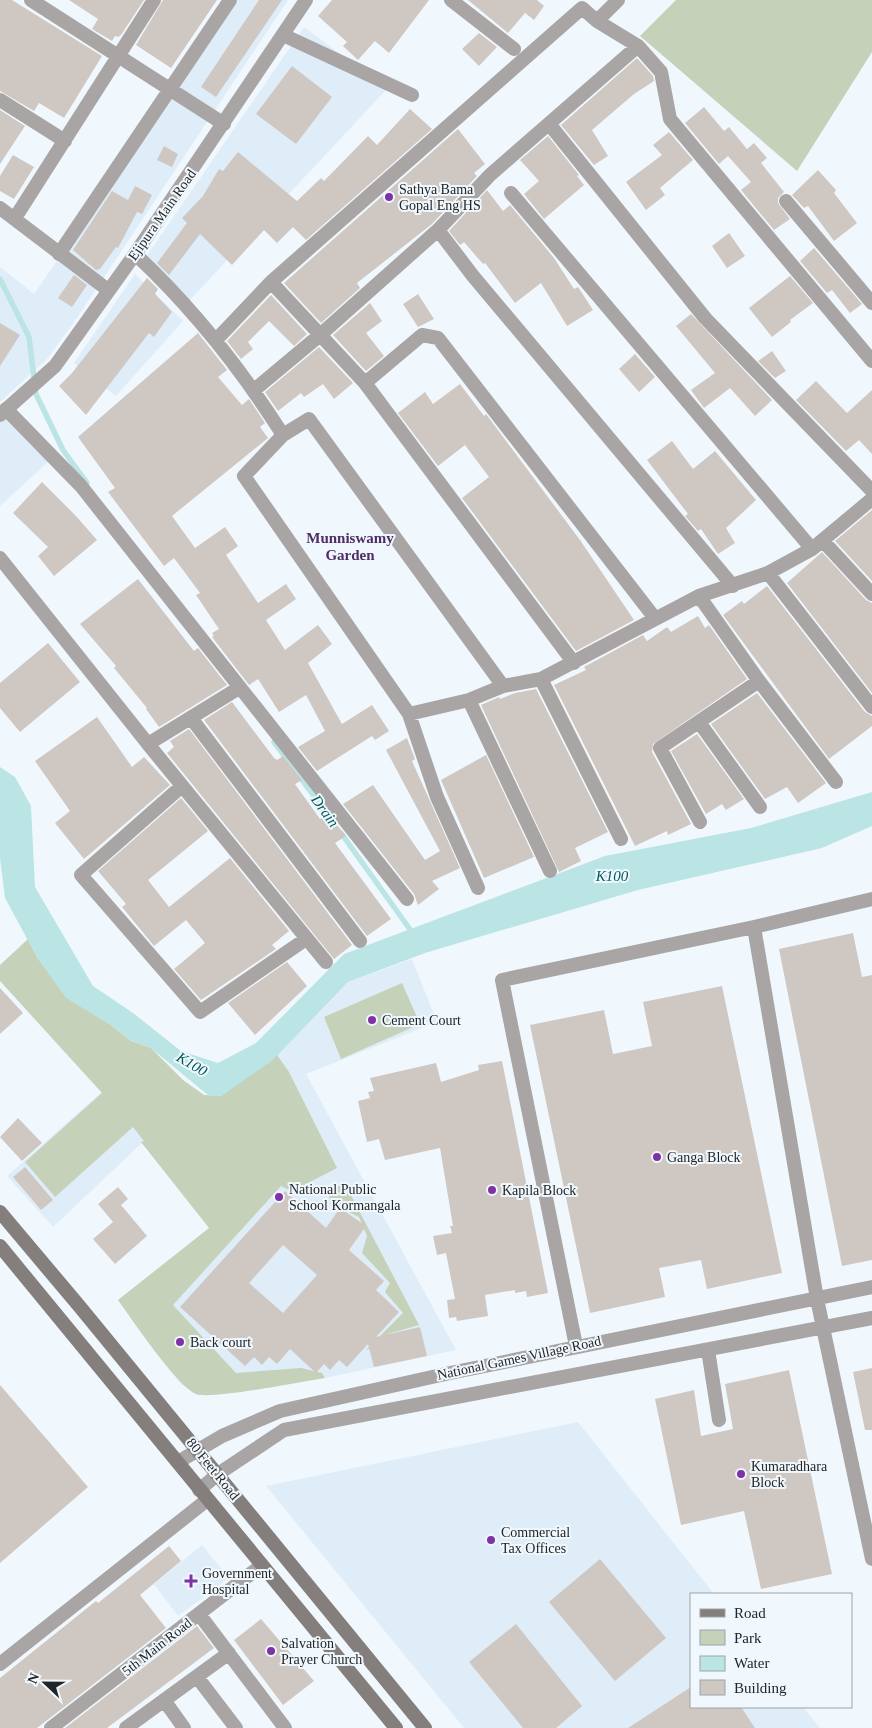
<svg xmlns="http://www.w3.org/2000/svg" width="872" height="1728" font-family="'Times New Roman',serif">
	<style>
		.built { fill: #deedf8 }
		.green { fill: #c6d1ba }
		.water { fill: #bbe4e4 }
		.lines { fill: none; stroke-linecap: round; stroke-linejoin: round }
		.stream { stroke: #bbe4e4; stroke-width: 5.5 }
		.building { fill: #cfc8c2; fill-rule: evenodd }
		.minor { stroke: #a9a5a4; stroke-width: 14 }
		.tertiary { stroke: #a9a5a4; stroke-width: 14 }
		.secondary { stroke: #847e7c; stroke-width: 14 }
		.poi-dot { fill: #7d33a5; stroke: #f0f8fe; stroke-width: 2 }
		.labels { text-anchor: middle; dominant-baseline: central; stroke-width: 4; stroke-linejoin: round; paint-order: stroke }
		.poi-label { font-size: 14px; fill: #222527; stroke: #f0f8fe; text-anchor: start }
		.street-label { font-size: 14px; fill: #222527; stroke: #f0f8fe }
		.neighbourhood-label { font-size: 15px; font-weight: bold; fill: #4f2c64; stroke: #f0f8fe }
		.water-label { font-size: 15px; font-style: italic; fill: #015a5b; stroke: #f0f8fe }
	</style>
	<rect width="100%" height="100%" fill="#f0f8fe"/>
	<path class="built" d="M238,0H288L75,321L47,359L0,402V267L34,294Z
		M304,27L387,89L188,302L146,257Z
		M135,274L183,321L116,396L74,363Z
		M6,414L48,462L0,506V420Z
		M412,959L437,1022L306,1074L456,1350L325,1378L253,1390L198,1395L181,1384L118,1300L210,1228L142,1143L53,1227L7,1176L151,1048L183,1080L204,1095L221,1096L273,1060L348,982Z
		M578,1422L714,1594H691V1707H803L820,1728H464L266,1486Z
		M202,1545L229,1578L178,1616L154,1584Z"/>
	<path class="green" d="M676,0H872V52L797,171L640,36Z
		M28,939L38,959L112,1026L131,1041L151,1048L183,1080L204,1095L221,1096L277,1055L289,1072L337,1168L304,1185L299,1195L281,1186L173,1305L236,1373L301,1368L322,1373L325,1378C305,1381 210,1400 196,1394C176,1385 133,1321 118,1300L209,1228L141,1142L144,1141L133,1127L55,1197L25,1162L102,1093L0,981V965Z
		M402,983L420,1024L341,1059L324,1017Z
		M345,1184L419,1325L388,1334L390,1342L366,1350L403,1313L385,1292L390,1283L362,1253L367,1236L359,1217L331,1203L327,1190Z"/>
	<path class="water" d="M0,767L15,777L31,806L35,887L93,986L133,1013L181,1051L218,1063L256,1043L344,954L605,856L751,828L872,792V826L822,848L638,890L425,953L348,982L273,1060L221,1096H209L151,1048L131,1041L112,1026L66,998L38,959L5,898L0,858Z"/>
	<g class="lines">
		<path class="stream" d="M0,279L29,337L36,394L63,450L87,483
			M274,742L331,819
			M341,833L414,935"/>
	</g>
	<path class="building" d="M0,0H12L102,56L64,118L39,103L34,111L0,91Z
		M69,0H144L121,35L118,37L115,36L112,41L92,29L98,19Z
		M163,0H217L171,68L136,45Z
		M259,0H282L216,97L201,87Z
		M332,0H429L389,53L375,41L358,60L343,46L347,42L318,16Z
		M468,0H537L544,6L534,20L525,13L508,33Z
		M479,33L497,47L479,66L462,49Z
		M637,58L653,76L654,81L634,94L592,130L608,156L594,165L561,125Z
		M292,66L332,97L296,144L256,114Z
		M704,107L724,131L729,127L747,149L754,143L767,158L761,163L784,192L778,198V203L790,219L774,230L741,190L751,182L728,156L719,164L685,123Z
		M410,109L432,129L306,240L293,227L277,243L264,230L232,265L200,234L169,275L157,263L187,223L182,218L203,196L219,169L223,171L238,152L297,201L321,178L324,181L368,136L377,145Z
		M0,110L25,126L0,164Z
		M458,129L485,164L474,173L477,176L432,224L357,283L360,288L321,323L284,283Z
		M669,132L693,160L660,188L665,195L646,210L626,182L662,155L653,145Z
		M548,136L579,175L577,176L584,185L544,219L524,194L539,181L520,160Z
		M164,146L178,154L172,167L157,160Z
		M13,155L34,167L14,199L0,191V176Z
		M818,170L836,190L834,193L857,223L834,241L808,206L804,208L792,195Z
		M135,186L152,195L142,214L137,212L118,248L116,247L100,269L96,270L73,250L112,191L128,200Z
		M487,190L503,211L510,205L554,258L574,289L578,287L593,310L567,326L541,283L515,303L485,263L483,264L464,242L460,245L449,231Z
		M729,233L745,256L727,268L712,246Z
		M814,248L862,304L850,313L832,290L827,293L800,261Z
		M74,275L87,285L72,307L58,298Z
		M790,276L813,303L790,320L791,322L772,337L749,308Z
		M147,278L158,289L155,294L172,312L154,337L149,333L86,415L59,386L72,373Z
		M418,294L434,319L418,327L403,304Z
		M271,295L307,334L294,346L269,321L248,342L253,349L241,359L227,341Z
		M370,303L382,321L366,333L384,356L366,371L333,335Z
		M691,314L772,400L755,416L730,388L704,408L691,390L715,373L676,326Z
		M0,323L20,335L0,366Z
		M198,333L227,370L218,377L242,405L249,399L265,423L260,427L268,438L172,516L195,548L225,527L238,546L226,555L258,603L286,584L296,599L266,620L285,650L318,625L332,644L308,663L342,724L372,705L389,731L375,740L372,736L317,771L298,747L325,731L306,695L279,712L258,679L249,685L212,637L214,636L212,633L219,629L196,595L200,593L174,558L164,566L108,492L115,488L78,437Z
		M319,347L353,383L334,399L323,384L304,397L301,393L278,411L265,392Z
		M772,351L786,371L775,378L758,361Z
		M635,354L655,377L639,392L619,369Z
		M816,381L847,413L872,390V454L859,440L846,451L796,400Z
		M460,384L484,416L486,414L580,540L634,620L576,651L462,498L489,477L465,445L438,466L398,413L425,392L433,404Z
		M672,441L693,469L715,451L756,500L726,528L735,543L718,554L701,529L698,531L685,516L688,514L647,460Z
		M42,482L76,516L97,540L54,576L38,556L48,547L13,513Z
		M872,510V581L835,541Z
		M822,552L866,600L872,603V693L787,583Z
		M138,579L194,651L198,648L227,685L159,727L146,709L147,708L114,668L116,666L80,624Z
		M767,586L865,712L872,716V726L829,759L723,615L742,601L744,604Z
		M698,616L705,628L709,625L747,679L653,744L652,752L691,824L668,835L667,831L635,846L554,685L586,670L584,667L643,635L647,641L667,627L671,632Z
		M48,643L80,682L20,732L0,708V683Z
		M536,689L608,832L575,848L581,861L559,872L481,705L499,697L500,699L515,693Z
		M757,693L826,783L798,803L787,787L765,799L711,724Z
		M232,702L274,758L277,760L283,756L302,780L295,784L320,819L328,814L346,836L335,843L391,919L367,936L204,720Z
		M97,717L132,767L144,757L170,785L84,859L55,823L70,811L35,761Z
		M189,729L352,945L334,959L167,753L174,747L170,741Z
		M697,734L744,799L726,810L722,804L706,814L671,751Z
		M407,738L415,759L412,761L460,868L432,881L439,889L418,905L414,894L343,804L373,785L425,860L440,851L386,750Z
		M486,755L534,857L484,878L441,780Z
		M181,798L208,831L148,880L169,907L230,858L289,931L272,945L276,949L201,1000L174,969L205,943L186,920L154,946L122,907L126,904L98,871Z
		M853,933L862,977L872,975V1260L842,1266L779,949Z
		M287,962L307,986L255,1035L228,1003Z
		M722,986L782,1273L707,1289L701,1260L659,1268L665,1297L590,1313L530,1025L604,1010L613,1054L652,1046L643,1002Z
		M0,988L23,1013L0,1034Z
		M502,1061L548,1293L527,1297L526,1291L515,1293V1290L485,1295L488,1316L457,1321L456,1317L449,1318L447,1300L455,1299L446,1253L437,1255L433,1236L452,1233L450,1226H453L440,1148L385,1160L379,1139L367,1142L358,1101L370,1098L368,1092L374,1091L370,1078L436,1063L441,1082L479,1070L478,1065Z
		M18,1118L42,1143L22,1161L0,1137Z
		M25,1167L53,1200L41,1210L13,1177Z
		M118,1187L128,1199L121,1205L147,1236L115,1264L93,1239L113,1222L98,1204Z
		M285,1191L326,1228L340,1208L366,1226L349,1250L384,1281L376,1290L399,1312L376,1337L420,1327L427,1356L374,1367L368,1344L347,1367L339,1360L330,1370L324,1364L316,1373L290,1349L277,1364L269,1357L262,1365L254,1357L245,1366L180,1307ZM283,1245L317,1275L283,1313L249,1283Z
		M872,1368V1430H865L853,1372Z
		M789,1370L832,1574L761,1589L744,1511L681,1525L655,1399L694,1390L701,1436L733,1429L725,1384Z
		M0,1385L88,1487L0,1563Z
		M169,1546L181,1561L140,1595L166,1628L37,1728H0V1678L96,1601L98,1603Z
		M600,1559L666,1638L615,1681L549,1602Z
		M261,1619L314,1681L283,1705L234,1640Z
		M516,1624L582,1706L556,1728H523L469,1662Z
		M197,1626L214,1648L107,1728H65Z
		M691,1687V1707H741L755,1728H628Z"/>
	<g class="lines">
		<path class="minor" d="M31,0L224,124
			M451,0L514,49
			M597,21L618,0
			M283,35L412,95
			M0,100L65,141
			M550,125L705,318L872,491
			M511,193L812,549
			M786,201L872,303
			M0,208L108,290
			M15,218L154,0
			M438,230L473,276L733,586
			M59,254L230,0
			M135,254C193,308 241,369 283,435L244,476L409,714L437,797L478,888
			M271,282L365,383L574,663
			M216,340L271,282L582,8L597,21L638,46L661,72L670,119L872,361
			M365,383L422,335L438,338L654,617
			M254,390L320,335L438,230L490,175L638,46
			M6,409L81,486L407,899
			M283,435L309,419L503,686
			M823,541L872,594
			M0,558L148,744L239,688
			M768,573L872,707
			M699,596L759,681L836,782
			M541,679L621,839
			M469,700L550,871
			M409,714L469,700L503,686L541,679L699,596L768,573L812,549L872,499
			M191,718L360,941
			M699,722L760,807
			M148,744L326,962
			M182,786L81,875L200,1012L306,939
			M700,822L660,748L759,681
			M872,899L754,927L817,1299L872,1559
			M576,1346L502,980L754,927
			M708,1350L719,1420
			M178,1462L222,1436L280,1411L450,1373L872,1287
			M199,1490L218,1474L284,1430L872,1318
			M199,1614L285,1728
			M0,1664L207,1500
			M197,1677L236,1728
			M164,1700L184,1728
			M51,1728L262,1565
			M126,1728L229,1653"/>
		<path class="tertiary" d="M0,415L55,366L135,254L306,0"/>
		<path class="secondary" d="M0,1212L80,1307L425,1728
			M0,1246L396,1728"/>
	</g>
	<g class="poi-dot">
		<circle cx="389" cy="197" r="5"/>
		<circle cx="372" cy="1020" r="5"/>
		<circle cx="657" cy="1157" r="5"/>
		<circle cx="492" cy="1190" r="5"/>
		<circle cx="279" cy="1197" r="5"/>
		<circle cx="180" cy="1342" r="5"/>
		<circle cx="741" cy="1474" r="5"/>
		<circle cx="491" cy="1540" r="5"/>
		<path d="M188.5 1573.5h5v5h5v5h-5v5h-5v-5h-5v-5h5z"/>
		<circle cx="271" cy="1651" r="5"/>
	</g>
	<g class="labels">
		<g class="poi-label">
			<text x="399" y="189">Sathya Bama<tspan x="399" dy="16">Gopal Eng HS</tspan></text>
			<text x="382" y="1020">Cement Court</text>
			<text x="667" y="1157">Ganga Block</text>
			<text x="289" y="1189">National Public<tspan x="289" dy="16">School Kormangala</tspan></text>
			<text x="502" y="1190">Kapila Block</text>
			<text x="190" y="1342">Back court</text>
			<text x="751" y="1466">Kumaradhara<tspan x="751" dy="16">Block</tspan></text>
			<text x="501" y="1532">Commercial<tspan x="501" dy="16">Tax Offices</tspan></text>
			<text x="202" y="1573">Government<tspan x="202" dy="16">Hospital</tspan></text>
			<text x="281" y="1643">Salvation<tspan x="281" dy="16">Prayer Church</tspan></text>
		</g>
		<g class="street-label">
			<text transform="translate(162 215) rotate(-55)">Ejipura Main Road</text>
			<text transform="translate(519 1358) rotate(-12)">National Games Village Road</text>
			<text transform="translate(213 1469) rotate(51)">80 Feet Road</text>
			<text transform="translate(157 1647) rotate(-38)">5th Main Road</text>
		</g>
		<g class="neighbourhood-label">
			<text x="350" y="538">Munniswamy<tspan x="350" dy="17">Garden</tspan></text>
		</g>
		<g class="water-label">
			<text transform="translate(325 811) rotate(54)">Drain</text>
			<text x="612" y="876">K100</text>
			<text transform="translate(192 1064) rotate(31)">K100</text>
		</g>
	</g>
	<rect x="690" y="1593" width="162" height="115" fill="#f0f8fe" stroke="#9ea4a8"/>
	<rect x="700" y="1609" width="25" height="8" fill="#847e7c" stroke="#9ea4a8"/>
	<text x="734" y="1618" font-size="15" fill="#222527">Road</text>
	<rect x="700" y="1630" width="25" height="15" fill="#c6d1ba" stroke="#9ea4a8"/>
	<text x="734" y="1643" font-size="15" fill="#222527">Park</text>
	<rect x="700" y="1656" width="25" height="15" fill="#bbe4e4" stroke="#9ea4a8"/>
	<text x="734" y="1668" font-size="15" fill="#222527">Water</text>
	<rect x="700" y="1680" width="25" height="15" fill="#cfc8c2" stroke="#9ea4a8"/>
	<text x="734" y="1693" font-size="15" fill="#222527">Building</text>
	<g transform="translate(45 1683) rotate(292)" stroke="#f0f8fe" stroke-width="4" paint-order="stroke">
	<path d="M0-4L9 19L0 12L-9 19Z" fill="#222527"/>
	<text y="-8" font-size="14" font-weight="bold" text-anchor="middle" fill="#222527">N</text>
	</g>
</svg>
